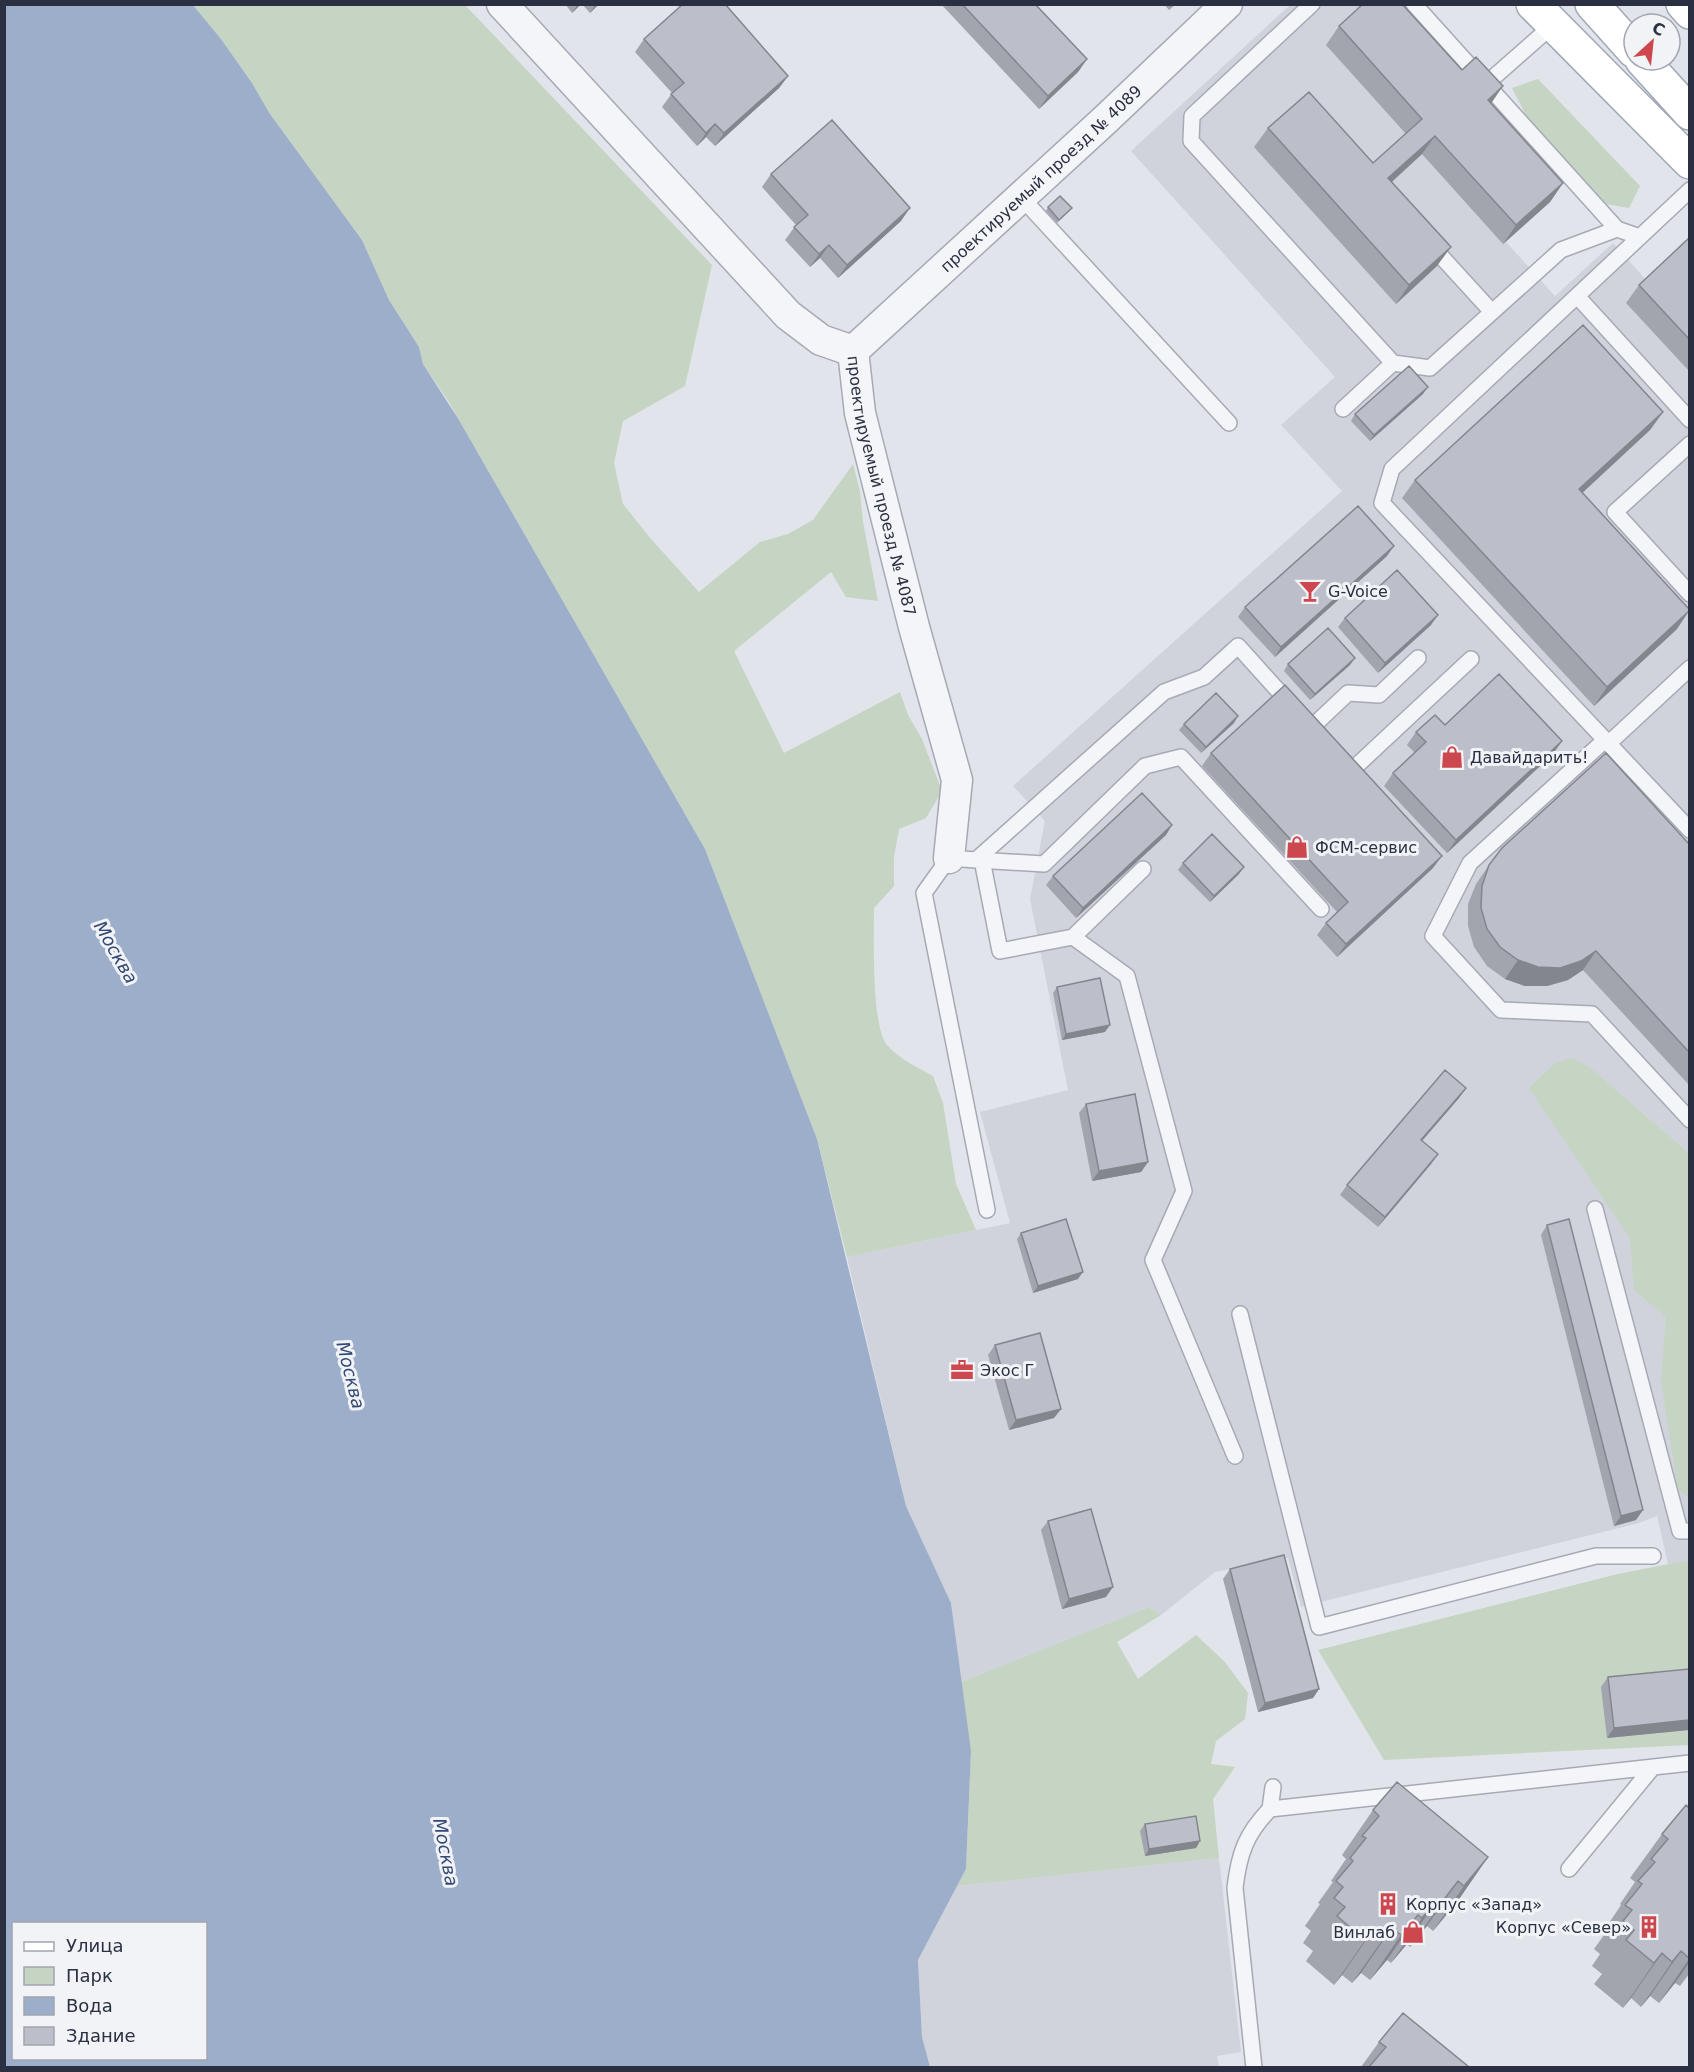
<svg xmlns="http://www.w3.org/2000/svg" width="1694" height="2072" font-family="'DejaVu Sans',sans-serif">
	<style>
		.built { fill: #d0d3dc }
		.green { fill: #c5d4c3 }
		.water { fill: #9daeca; fill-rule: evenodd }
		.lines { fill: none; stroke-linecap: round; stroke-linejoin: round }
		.lane-casing { stroke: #a6aab4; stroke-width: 18 }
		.street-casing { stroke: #a6aab4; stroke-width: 33 }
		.primary-casing { stroke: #a1a7b6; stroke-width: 36 }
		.lane { stroke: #f4f5f8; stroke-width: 15 }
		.street { stroke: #f4f5f8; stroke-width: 30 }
		.primary { stroke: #fff; stroke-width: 33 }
		.wall { fill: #a2a4ae }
		.shaded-wall { fill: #84868d }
		.building { fill: #bcbfca; stroke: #84868d; stroke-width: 1.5 }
		.labels { text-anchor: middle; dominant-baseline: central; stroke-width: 6; stroke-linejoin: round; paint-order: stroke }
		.street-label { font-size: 16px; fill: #2a3042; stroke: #f1f3f7 }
		.poi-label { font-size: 16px; fill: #2a3042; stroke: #f1f3f7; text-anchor: start }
		.water-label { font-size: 18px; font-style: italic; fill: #344a75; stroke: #f1f3f7 }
	</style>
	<rect width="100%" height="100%" fill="#e1e4ea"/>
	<path class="built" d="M1290,5H1372L1550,202L1506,242L1555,296L1613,243L1648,282L1689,270V1153L1592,1069L1689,1232V1560L1668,1564L1657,1516L1639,1523L1301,1607L1288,1558L1215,1572L1161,1615L1149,1607L961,1682L951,1603L906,1506L847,1257L1010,1223L980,1112L1068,1090L1030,899L1045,821L1013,786L1342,491L1281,425L1335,377L1131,151Z
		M1219,1858L1241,2052L1217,2056L1219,2067H930L922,2037L918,1960L957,1886Z"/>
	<path class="green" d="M193,5H465L712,265L685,386L623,421L614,463L623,504L651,539L699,592L760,542L788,534L813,520L853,464L860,492L863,522L878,601L846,597L831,572L734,651L784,753L900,692L908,715L922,739L942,791L926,818L899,829L894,857V886L874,908C874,935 871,1026 887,1045C899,1059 917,1067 933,1076L943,1103L956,1184L976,1230L847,1257L817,1139L705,849L447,399L423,364L419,347L389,300L362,240L270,114L252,83L221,39Z
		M1538,79L1640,186L1629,208L1606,204L1531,125L1512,88Z
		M1572,1058L1592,1069L1689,1153V1498L1678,1489L1661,1381L1666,1317L1634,1290L1630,1238L1529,1088L1554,1064Z
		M1689,1560V1678L1607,1738L1689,1730V1745L1384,1760L1318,1650L1618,1574Z
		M1149,1607L1161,1615L1117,1642L1138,1679L1196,1635L1224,1661L1248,1693L1245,1719L1216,1741L1211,1764L1235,1767L1213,1799L1219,1858L957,1886L966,1869L971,1751L961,1682Z"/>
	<path class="water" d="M5,4L193,5L221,39L252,83L270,114L362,240L389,300L419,347L423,364L459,420L705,849L817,1139L906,1506L951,1603L971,1751L966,1869L918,1960L922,2037L930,2067H5ZM14,1924H206V2058H14Z"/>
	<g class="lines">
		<g class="lane-casing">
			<path id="lane" d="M1312,4L1192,116L1191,141L1393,363L1343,409
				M1414,4L1617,229L1640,237
				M1486,84L1553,25
				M1690,190L1392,469L1382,503L1690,830
				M1021,197L1229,423
				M1429,243L1492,312
				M1577,296L1690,420
				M1393,363L1430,368L1561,250L1617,229
				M1690,444L1615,512L1690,594
				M1312,727L1348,693L1379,695L1418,658
				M1605,740L1470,863L1433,936L1501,1010L1592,1014L1690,1120
				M1608,744L1690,668
				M1344,762L1352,770L1471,659
				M976,860L1044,864L1145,766L1181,757L1321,909
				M982,860L1000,951L1073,937L1143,869
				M1073,937L1127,976L1184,1191L1153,1260L1235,1456
				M1595,1209L1680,1531H1690
				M987,1210L924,893L949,858L976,860L1164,692L1204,677L1238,646L1291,705
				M1240,1314L1319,1627L1596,1556H1653
				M1270,1809L1273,1787
				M1569,1869L1653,1767
				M1254,2068L1235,1888C1239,1853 1246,1834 1270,1809L1690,1763"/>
		</g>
		<g class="street-casing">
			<g id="street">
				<path d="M502,4L788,315L821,340L853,351"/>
				<path id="s1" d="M853,351L860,413L914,627L957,780L949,858"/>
				<path id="s2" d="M853,351L1105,120L1227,4"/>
			</g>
		</g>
		<g class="primary-casing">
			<path id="primary" d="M1533,4L1690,162
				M1592,4L1634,51
				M1683,4L1690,12
				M1642,60L1690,113"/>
		</g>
		<use href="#lane" class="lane"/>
		<use href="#street" class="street"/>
		<use href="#primary" class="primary"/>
	</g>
	<path class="wall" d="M565,4H581L572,13Z
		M582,4H599L590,13Z
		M941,4H1035L1087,59L1078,72L1039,109Z
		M1164,4H1176L1169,10Z
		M1339,26L1491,103L1563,183L1550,202L1503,244L1422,154L1392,182L1437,266L1396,304L1254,147L1268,128L1373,163L1406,134L1326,45Z
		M644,39L788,76L779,88L715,146L706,137L697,146L662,107L672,93L635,52Z
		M771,174L901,221L838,278L820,258L810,267L785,240L796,225L762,187Z
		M1048,207L1072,208L1057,223L1046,211Z
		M1689,238V371L1626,303L1639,285Z
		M1423,394L1370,441L1351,421L1355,414Z
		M1663,412L1650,430L1582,493L1677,629L1594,706L1402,498L1415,480Z
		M1387,556L1275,657L1238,617L1245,607Z
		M1345,618L1431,625L1378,673L1338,627Z
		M1288,664L1350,665L1310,700L1284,671Z
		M1234,723L1201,753L1179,730L1184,724Z
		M1445,725L1553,754L1447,853L1384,786L1393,773L1415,753L1407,745L1416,732Z
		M1211,753L1433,868L1337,957L1317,935L1326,923L1337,912L1202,766Z
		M1172,825L1166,835L1076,918L1046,885L1053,876Z
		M1689,844V1085L1583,970L1568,980L1547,986H1525L1505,979L1487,966L1474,947L1468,926V904L1476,884L1489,865Z
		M1183,863L1239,874L1210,902L1178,870Z
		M1057,987L1105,1032L1062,1040L1053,993Z
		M1466,1088L1459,1098L1422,1141L1438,1154L1431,1164L1378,1227L1340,1195L1347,1185Z
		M1086,1104L1148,1162L1141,1172L1092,1181L1079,1113Z
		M1547,1225L1636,1520L1614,1526L1541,1235Z
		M1021,1233L1078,1279L1033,1293L1017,1239Z
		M995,1345L1061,1409L1054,1418L1009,1430L988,1355Z
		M1048,1521L1106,1597L1062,1609L1041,1530Z
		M1230,1569L1319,1689L1313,1698L1258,1712L1223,1579Z
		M1689,1669V1730L1607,1738L1601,1687L1608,1677Z
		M1689,1808V1974L1680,1986L1675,1983L1659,2003L1650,1996L1641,2007L1631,1998L1623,2008L1594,1984L1602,1974L1592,1966L1600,1954L1594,1949L1609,1928L1607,1926L1621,1905L1620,1904L1635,1882L1630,1878L1662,1834Z
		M1373,1810L1488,1857L1457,1902L1433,1931L1427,1926L1410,1947L1407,1944L1391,1963L1387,1960L1370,1980L1361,1973L1352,1983L1342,1975L1334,1985L1306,1961L1313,1951L1303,1943L1311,1931L1305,1926L1320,1904L1318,1903L1333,1882L1331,1881L1346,1859L1342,1855Z
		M1145,1824L1200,1841L1196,1848L1145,1856L1140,1831Z
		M1379,2042L1469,2067H1361Z"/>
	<path class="shaded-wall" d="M578,4H581L572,13Z
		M596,4H599L590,13Z
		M1087,59L1078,72L1039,109L1048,96Z
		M788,76L779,88L715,146L724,133Z
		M1503,86L1490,105L1488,100Z
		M715,124L706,137L697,146L706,133Z
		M1435,136L1422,154L1375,197L1388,178Z
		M1563,183L1550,202L1503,244L1516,225Z
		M910,208L901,221L838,278L847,265Z
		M829,245L820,258L810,267L819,254Z
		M1451,247L1437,266L1396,304L1409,285Z
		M1428,387L1423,394L1370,441L1374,435Z
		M1663,412L1650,430L1566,508L1579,489Z
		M1394,546L1387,556L1275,657L1281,647Z
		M1689,611L1677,629L1594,706L1607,687Z
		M1438,615L1431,625L1378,673L1385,663Z
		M1355,658L1350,665L1310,700L1315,694Z
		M1238,716L1234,723L1201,753L1206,747Z
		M1562,741L1553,754L1447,853L1456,840Z
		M1172,825L1166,835L1076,918L1083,908Z
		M1442,856L1433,868L1337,957L1346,944Z
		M1244,867L1239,874L1210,902L1214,896Z
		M1596,951L1583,970L1568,980L1547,986H1525L1505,979L1518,960Z
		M1110,1025L1105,1032L1062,1040L1066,1034Z
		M1466,1088L1459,1098L1414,1150L1421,1140Z
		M1438,1154L1431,1164L1378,1227L1385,1217Z
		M1148,1162L1141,1172L1092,1181L1099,1171Z
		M1083,1272L1078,1279L1033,1293L1038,1286Z
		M1061,1409L1054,1418L1009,1430L1016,1420Z
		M1643,1510L1636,1520L1614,1526L1621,1516Z
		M1113,1587L1106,1597L1062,1609L1069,1599Z
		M1319,1689L1313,1698L1258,1712L1265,1703Z
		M1689,1720V1730L1607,1738L1614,1728Z
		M1200,1841L1196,1848L1145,1856L1149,1849Z
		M1488,1857L1457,1902L1433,1931L1464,1886Z
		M1458,1881L1427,1926L1410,1947L1442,1902Z
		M1438,1899L1407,1944L1391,1963L1422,1918Z
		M1418,1915L1387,1960L1370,1980L1401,1935Z
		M1392,1928L1361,1973L1352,1983L1383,1939Z
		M1373,1930L1342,1975L1334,1985L1365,1940Z
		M1681,1951L1650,1996L1641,2007L1672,1962Z
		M1662,1953L1631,1998L1623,2008L1654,1963Z
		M1689,1959V1963L1675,1983L1659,2003Z"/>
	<path class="building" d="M683,4H725L788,76L724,133L715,124L706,133L671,94L684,83L644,39Z
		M962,4H1035L1087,59L1048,96Z
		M1363,4H1402L1462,70L1476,57L1503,86L1488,100L1563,183L1516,225L1435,136L1388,178L1451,247L1409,285L1268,128L1309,92L1373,163L1422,119L1339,26Z
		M832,120L910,208L847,265L829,245L819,254L794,227L808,215L771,174Z
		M1060,196L1072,208L1059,220L1048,207Z
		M1689,238V339L1639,285Z
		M1583,325L1663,412L1579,489L1689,609V611L1607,687L1415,480Z
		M1409,366L1428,387L1374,435L1355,414Z
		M1358,506L1394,546L1281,647L1245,607Z
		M1397,570L1438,615L1385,663L1345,618Z
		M1328,628L1355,658L1315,694L1288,664Z
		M1499,674L1562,741L1456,840L1393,773L1426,742L1416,732L1435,715L1445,725Z
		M1285,685L1442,856L1346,944L1326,923L1348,902L1211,753Z
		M1216,693L1238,716L1206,747L1184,724Z
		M1606,753L1689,844V1052L1596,951L1581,961L1560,968L1538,967L1518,960L1500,947L1487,929L1481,908L1482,886L1489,865L1502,848Z
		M1142,793L1172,825L1083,908L1053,876Z
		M1212,834L1244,867L1214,896L1183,863Z
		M1100,978L1110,1025L1066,1034L1057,987Z
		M1445,1070L1466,1088L1421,1140L1438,1154L1385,1217L1347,1185Z
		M1135,1094L1148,1162L1099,1171L1086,1104Z
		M1066,1219L1083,1272L1038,1286L1021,1233Z
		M1569,1219L1643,1510L1621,1516L1547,1225Z
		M1040,1333L1061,1409L1016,1420L995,1345Z
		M1091,1509L1113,1587L1069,1599L1048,1521Z
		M1284,1555L1319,1689L1265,1703L1230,1569Z
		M1689,1669V1720L1614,1728L1608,1677Z
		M1397,1782L1488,1857L1464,1886L1458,1881L1442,1902L1438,1899L1422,1918L1418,1915L1401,1935L1392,1928L1383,1939L1373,1930L1365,1940L1337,1916L1345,1907L1334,1898L1343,1887L1336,1881L1353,1861L1350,1858L1366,1838L1362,1836L1379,1816L1373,1810Z
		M1686,1805L1689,1808V1958L1681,1951L1672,1962L1662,1953L1654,1963L1626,1940L1634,1930L1623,1921L1632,1910L1625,1905L1642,1884L1638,1881L1655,1862L1651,1859L1668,1839L1662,1834Z
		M1196,1816L1200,1841L1149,1849L1145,1824Z
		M1403,2013L1469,2067H1369L1386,2047L1379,2042Z"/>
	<defs>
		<g id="bar-bare" transform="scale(1.8)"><path d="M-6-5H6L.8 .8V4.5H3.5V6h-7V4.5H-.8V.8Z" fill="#cd484e" stroke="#f1f3f7" stroke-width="2.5" paint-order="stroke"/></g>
		<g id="shop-bare" transform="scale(1.8)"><path d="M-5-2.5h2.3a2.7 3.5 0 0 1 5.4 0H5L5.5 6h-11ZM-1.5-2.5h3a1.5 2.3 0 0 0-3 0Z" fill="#cd484e" stroke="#f1f3f7" stroke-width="2.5" paint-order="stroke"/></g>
		<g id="office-bare" transform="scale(1.8)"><path d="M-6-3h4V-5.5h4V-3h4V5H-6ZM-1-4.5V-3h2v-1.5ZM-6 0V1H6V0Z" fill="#cd484e" stroke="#f1f3f7" stroke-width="2.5" paint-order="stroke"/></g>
		<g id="building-bare" transform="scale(1.8)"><path d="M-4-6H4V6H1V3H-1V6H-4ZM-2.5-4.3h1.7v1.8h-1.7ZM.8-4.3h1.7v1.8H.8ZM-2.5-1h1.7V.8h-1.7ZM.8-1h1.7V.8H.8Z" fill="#cd484e" stroke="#f1f3f7" stroke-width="2.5" paint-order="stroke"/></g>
	</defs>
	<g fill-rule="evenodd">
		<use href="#bar-bare" x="1310" y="591"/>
		<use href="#shop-bare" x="1452" y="757"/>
		<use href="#shop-bare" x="1297" y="847"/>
		<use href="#office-bare" x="962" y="1370"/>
		<use href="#building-bare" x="1388" y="1904"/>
		<use href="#building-bare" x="1649" y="1927"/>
		<use href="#shop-bare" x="1413" y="1932"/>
	</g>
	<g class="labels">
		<g class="street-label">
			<text stroke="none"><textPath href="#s2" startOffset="255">проектируемый проезд № 4089</textPath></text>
			<text stroke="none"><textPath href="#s1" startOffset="138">проектируемый проезд № 4087</textPath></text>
		</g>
		<g class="poi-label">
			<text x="1328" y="591">G-Voice</text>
			<text x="1470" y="757">Давайдарить!</text>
			<text x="1315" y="847">ФСМ-сервис</text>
			<text x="980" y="1370">Экос Г</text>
			<text x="1406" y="1904">Корпус «Запад»</text>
			<text x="1631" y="1927" text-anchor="end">Корпус «Север»</text>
			<text x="1395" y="1932" text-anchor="end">Винлаб</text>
		</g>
		<g class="water-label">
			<text transform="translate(116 952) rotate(60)">Москва</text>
			<text transform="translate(351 1375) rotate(76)">Москва</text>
			<text transform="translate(446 1852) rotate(79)">Москва</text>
		</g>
	</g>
	<rect width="1694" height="2072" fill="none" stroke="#2a3042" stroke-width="12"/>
	<rect x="12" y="1922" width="195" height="138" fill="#f1f3f7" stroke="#a1a5af" stroke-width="1.5"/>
	<rect x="24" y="1942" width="30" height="9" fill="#ffffff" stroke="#a1a5af" stroke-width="1.5"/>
	<text x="66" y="1952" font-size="18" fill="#2a3042">Улица</text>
	<rect x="24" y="1967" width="30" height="18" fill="#c5d4c3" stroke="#a1a5af" stroke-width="1.5"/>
	<text x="66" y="1982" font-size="18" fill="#2a3042">Парк</text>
	<rect x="24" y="1997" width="30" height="18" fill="#9daeca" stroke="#a1a5af" stroke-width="1.5"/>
	<text x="66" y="2012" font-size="18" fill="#2a3042">Вода</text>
	<rect x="24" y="2027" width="30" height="18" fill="#bcbfca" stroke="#a1a5af" stroke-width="1.5"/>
	<text x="66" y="2042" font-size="18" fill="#2a3042">Здание</text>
	<g transform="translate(1652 42) rotate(27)"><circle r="28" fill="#f1f3f7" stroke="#a1a5af" stroke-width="1.5"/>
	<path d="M0-4.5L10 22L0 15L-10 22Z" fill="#cd484e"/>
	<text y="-9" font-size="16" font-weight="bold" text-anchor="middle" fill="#2a3042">С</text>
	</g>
</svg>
